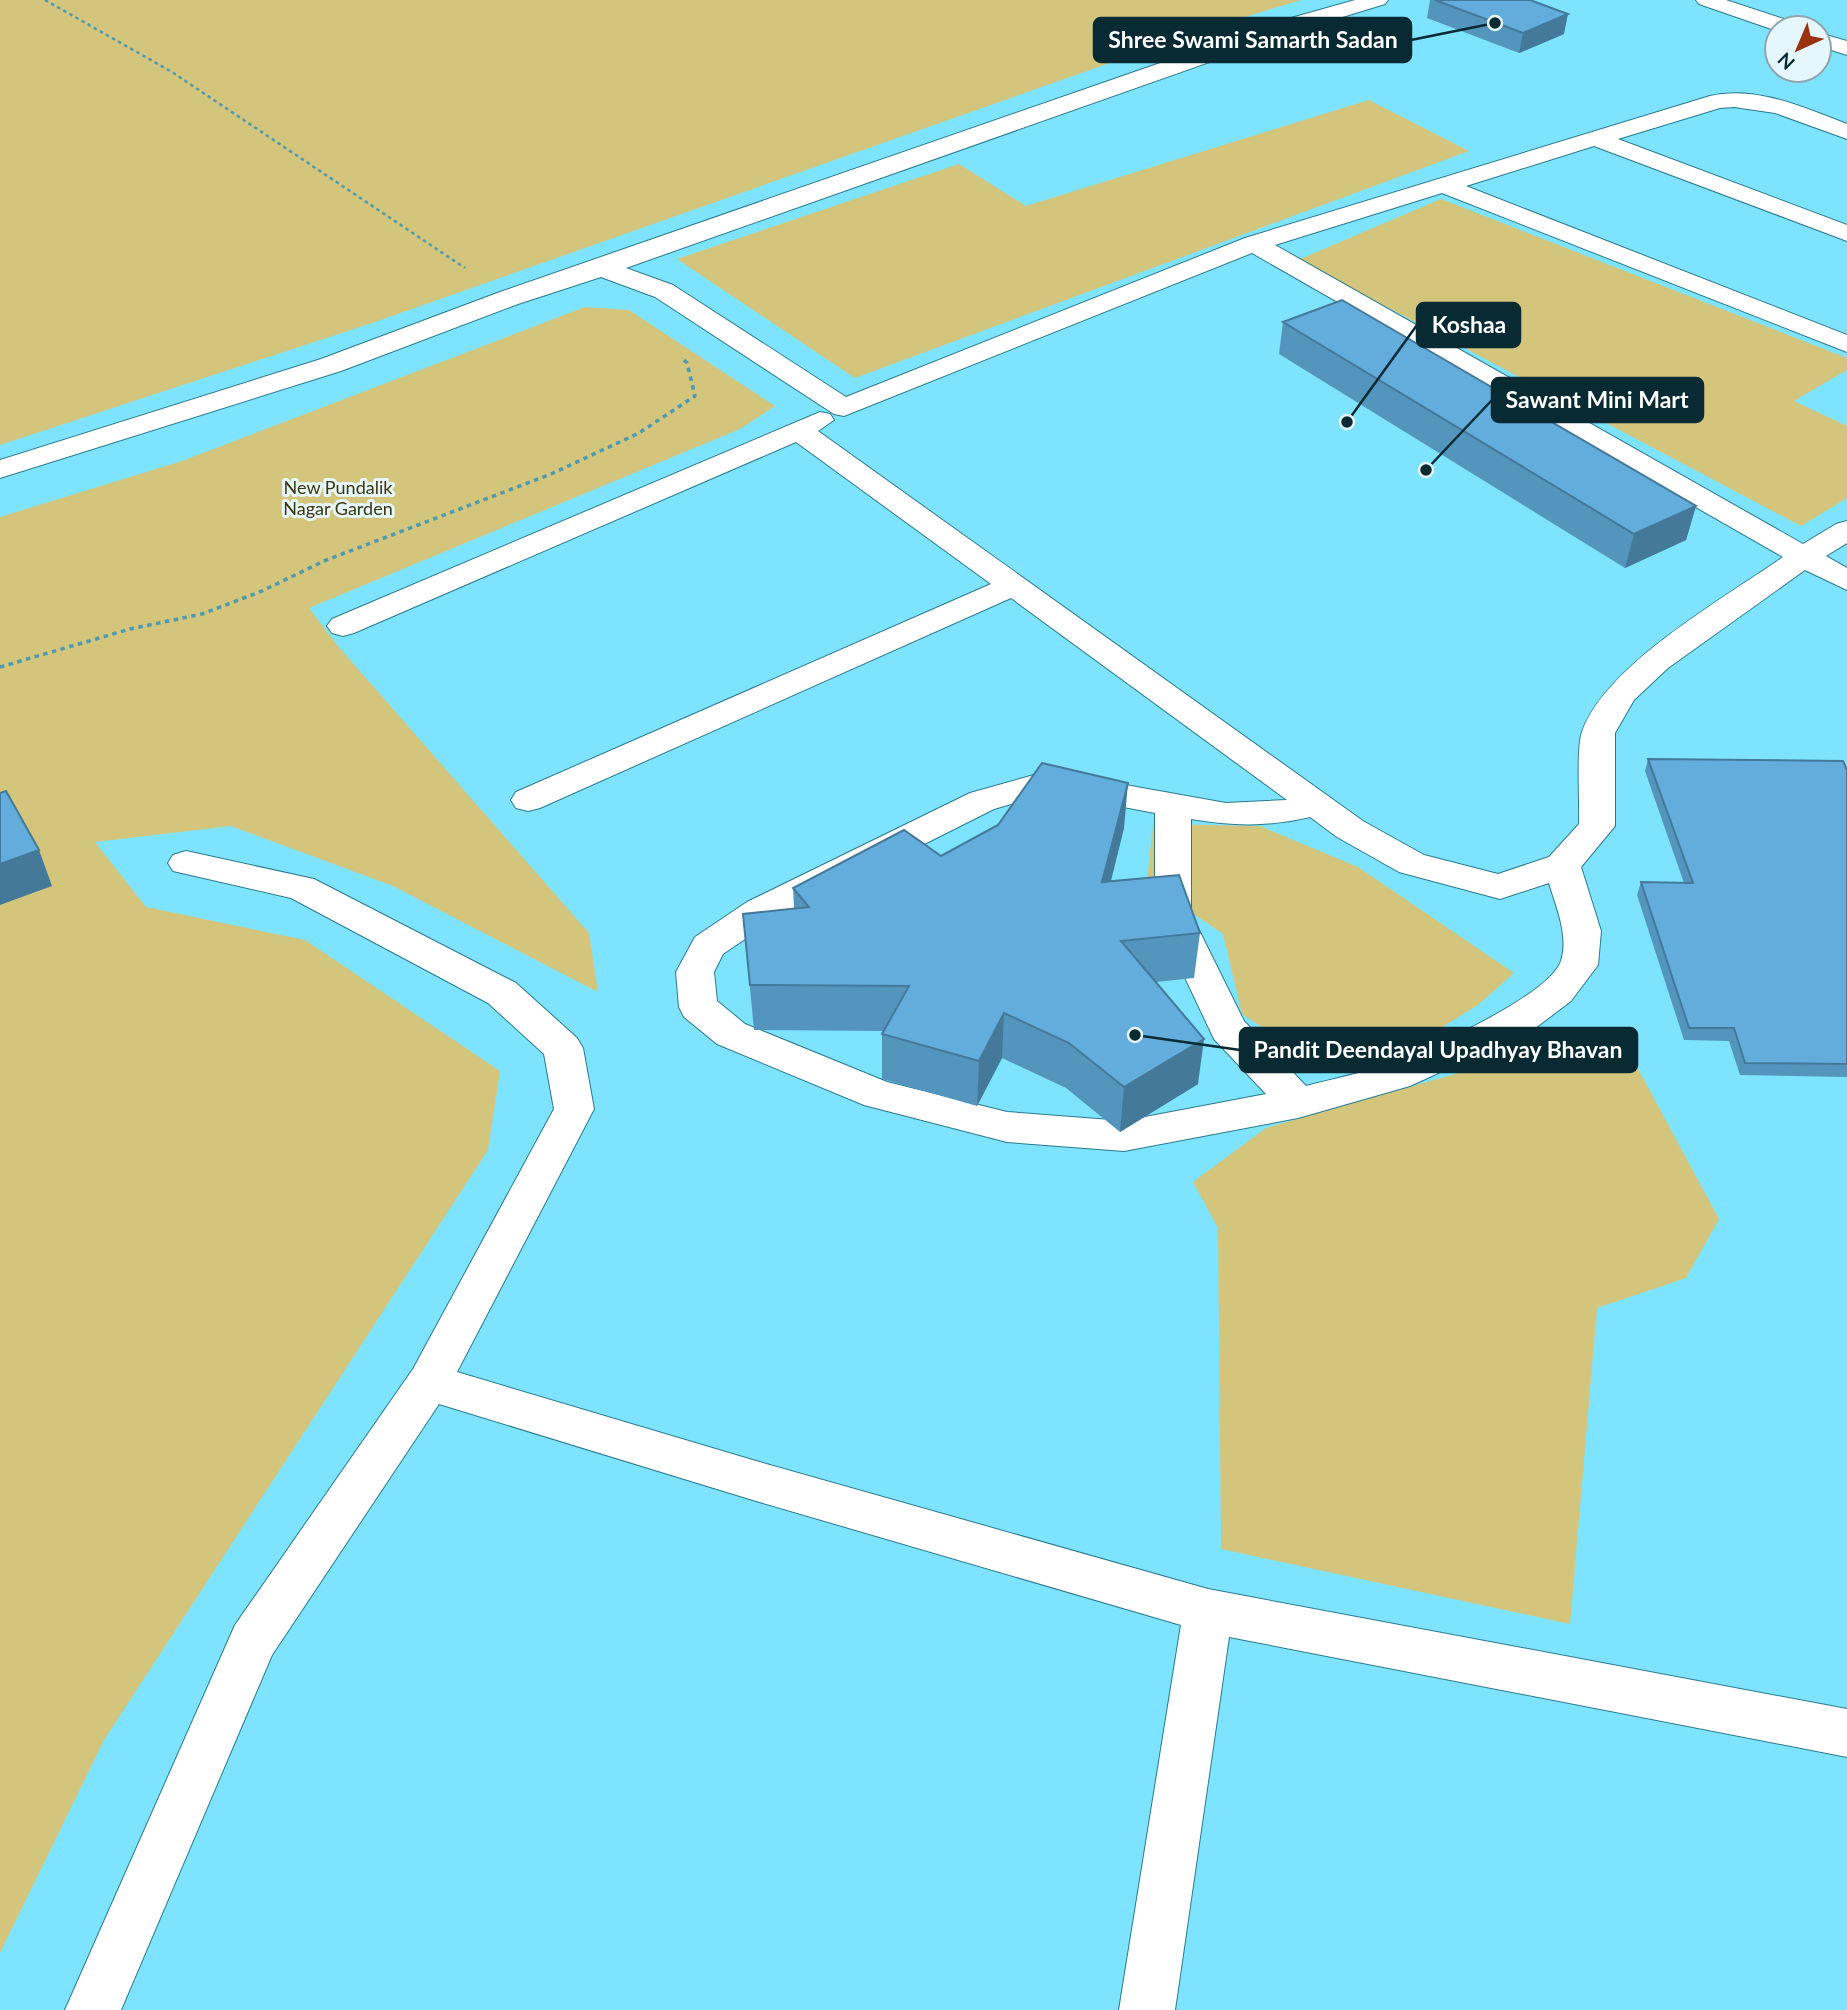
<svg xmlns="http://www.w3.org/2000/svg" width="1847" height="2010" font-family="Lato,sans-serif">
	<style>
		.green { fill: #d4c57c }
		.lines { fill: none; stroke-linecap: round; stroke-linejoin: round }
		.minor-casing { stroke: #2a7a8e; stroke-width: 2 }
		.path-far1 { stroke: #509aae; stroke-width: 2.5; stroke-dasharray: 3.5 3.5; stroke-linecap: butt }
		.path { stroke: #509aae; stroke-width: 3.5; stroke-dasharray: 4.5 4.5; stroke-linecap: butt }
		.minor { fill: #fff; fill-rule: evenodd }
		.wall { fill: #5495bd }
		.shaded-wall { fill: #45799a }
		.building { fill: #62addc; stroke: #45799a; stroke-width: 2 }
		.labels { text-anchor: middle; dominant-baseline: central; stroke-width: 6; stroke-linejoin: round; paint-order: stroke }
		.far-park-label { font-size: 18px; fill: #3d350b; stroke: #e5f7fc }
		.leader { fill: none; stroke: #082a33; stroke-width: 2.5 }
		.callout-dot { fill: #082a33; stroke: #e5f7fc; stroke-width: 2.5 }
		.callout { fill: #082a33; stroke: #082a33; stroke-width: 2.5 }
		.callout-label { font-size: 23px; text-anchor: middle; font-weight: bold; fill: #fff }
	</style>
	<rect width="100%" height="100%" fill="#7ee3fe"/>
	<path class="green" d="M0,0H1301L1212,27L375,322L0,445Z
		M1369,100L1469,151L855,378L677,259L959,164L1026,206Z
		M1441,199L1847,358V370L1794,401L1847,426V498L1801,526L1298,260Z
		M585,307L629,310L775,406L740,429L309,608L337,645L589,933L598,992L393,886L231,826L95,842L146,907L305,940L500,1071L488,1150L104,1740L0,1953V517L182,461Z
		M1153,824L1260,826L1358,867L1514,973L1478,1005L1395,1056L1310,1059L1242,1014L1223,934L1147,882Z
		M1616,1028L1719,1219L1686,1278L1597,1308L1570,1624L1221,1549L1218,1228L1193,1182L1266,1128Z"/>
	<g class="lines">
		<g class="minor-casing">
			<path id="minor" d="M1355,0H1388L1385,4L1300,30L626,268L673,285L846,397L1245,238L1710,96C1756,85 1805,108 1847,124V139L1775,113L1734,107L1720,108L1618,139L1847,225V241L1594,146L1466,186L1847,335V352L1442,193L1275,245L1803,544L1836,524L1847,521V543L1826,556L1847,568V590L1805,570L1668,668L1634,700L1615,733V826L1581,867L1601,931L1598,965L1571,1001L1534,1029L1410,1086L1298,1118L1124,1151L1007,1142L864,1105L717,1044L684,1017L679,1007L676,972L695,937L747,902L970,793L1034,775L1092,779L1226,803L1287,800L1011,598L540,808L528,811L516,808L511,800L516,792L991,584L796,442L354,633L343,636L332,633L327,626L332,619L820,412L830,414L834,420L818,431L1363,821L1424,855L1498,874L1549,857L1579,824C1580,802 1576,749 1582,732C1605,665 1725,598 1783,557L1252,253L844,416L834,414L655,297L601,277L518,304L341,371L0,478V460L321,359L500,292L1284,20ZM1035,797L1092,801L1155,813V914L1214,1039L1266,1094L1124,1121L1007,1112L887,1082L745,1024L717,1001L714,972L723,954L773,920L994,809ZM1310,817L1337,837L1399,872L1500,899L1549,883C1556,907 1569,935 1561,961C1549,995 1434,1047 1399,1060C1369,1072 1336,1078 1306,1086L1244,1021L1191,914V819C1232,826 1269,827 1310,817Z
				M1696,0H1726L1796,23L1799,28H1777V31L1699,4Z
				M1819,33L1847,41V55L1819,46Z
				M186,851L314,879L516,983L577,1038L583,1048L594,1109L457,1372L756,1461L1208,1589L1847,1709V1757L1229,1637L1175,2010H1119L1181,1625L756,1501L439,1404L272,1655L121,2010H65L235,1625L413,1369L554,1109L544,1054L488,1003L291,898L173,871L168,863L173,855Z"/>
		</g>
		<path class="path-far1" d="M45,0L172,72L465,268"/>
		<path class="path" d="M0,667L130,629L202,614L262,591L324,561L551,474L639,433L695,396L687,363L682,358"/>
		<use href="#minor" class="minor"/>
	</g>
	<path class="wall" d="M1430,0H1530L1564,34L1519,53L1427,18Z
		M1283,322L1696,506L1686,540L1625,568L1279,354Z
		M1648,759L1847,770V1077L1740,1075L1729,1041L1684,1040L1637,895L1641,882L1684,883L1645,771Z
		M1124,828L1111,881L1200,933L1194,978L1156,982L1198,1084L1120,1132L1066,1088L1002,1058L977,1106L882,1079V1034L883,1031L754,1030L743,914L794,908L793,888L941,856Z"/>
	<path class="shaded-wall" d="M1568,14L1564,34L1519,53L1523,33Z
		M1696,506L1686,540L1625,568L1634,534Z
		M1128,783L1124,828L1099,927L1102,882Z
		M39,850L52,886L0,905V864Z
		M1004,1013L1002,1058L977,1106L979,1061Z
		M1204,1039L1198,1084L1120,1132L1124,1087Z"/>
	<path class="building" d="M1435,0H1530L1568,14L1523,33Z
		M1342,300L1696,506L1634,534L1283,322Z
		M1648,759L1843,761L1847,770V1064L1745,1063L1734,1028H1689L1641,882L1693,883Z
		M1042,763L1128,783L1102,882L1179,875L1200,933L1121,941L1204,1039L1124,1087L1069,1043L1004,1013L979,1061L882,1034L909,986L750,985L743,914L809,907L793,888L904,830L941,856L998,825Z
		M6,791L39,850L0,864V793Z"/>
	<g class="labels">
		<g class="far-park-label">
			<text x="338" y="487">New Pundalik<tspan x="338" dy="21">Nagar Garden</tspan></text>
		</g>
	</g>
	<path class="leader" d="M1495 23L1411 40M1347 422L1417 325M1426 470L1492 400M1135 1035L1240 1050"/>
	<g class="callout-dot">
		<circle cx="1495" cy="23" r="7"/>
		<circle cx="1347" cy="422" r="7"/>
		<circle cx="1426" cy="470" r="7"/>
		<circle cx="1135" cy="1035" r="7"/>
	</g>
	<g class="callout">
		<rect x="1094" y="18" width="317" height="44" rx="7"/>
		<rect x="1417" y="303" width="103" height="44" rx="7"/>
		<rect x="1492" y="378" width="211" height="44" rx="7"/>
		<rect x="1240" y="1028" width="397" height="44" rx="7"/>
	</g>
	<g class="callout-label">
		<text x="1253" y="48">Shree Swami Samarth Sadan</text>
		<text x="1469" y="333">Koshaa</text>
		<text x="1597" y="408">Sawant Mini Mart</text>
		<text x="1438" y="1058">Pandit Deendayal Upadhyay Bhavan</text>
	</g>
	<g transform="translate(1798 49) rotate(224)"><circle r="33" fill="#e5f7fc" stroke="#8da5ac" stroke-width="2"/>
	<path d="M0-5L12 26L0 18L-12 26Z" fill="#99330d"/>
	<text y="-10" font-size="19" font-weight="bold" text-anchor="middle" fill="#082a33">N</text>
	</g>
</svg>
